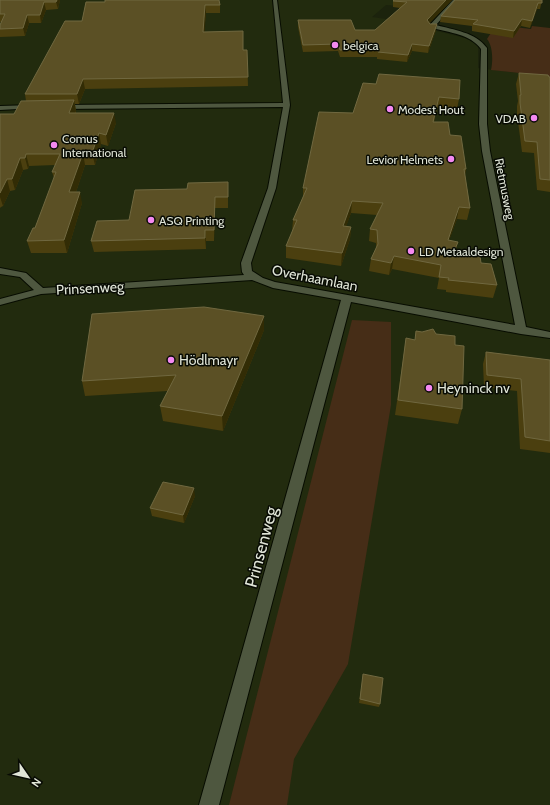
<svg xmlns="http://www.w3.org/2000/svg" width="550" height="805" font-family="Cabin,sans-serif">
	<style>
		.built { fill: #222b0e }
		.green { fill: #462d17 }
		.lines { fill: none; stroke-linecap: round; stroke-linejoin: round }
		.minor-casing { stroke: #070c00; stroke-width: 2 }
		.minor { fill: #4e573f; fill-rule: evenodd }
		.wall { fill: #4b3f0f }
		.shaded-wall { fill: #322c05 }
		.building { fill: #5b5025; stroke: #706840 }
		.poi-dot { fill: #f489f0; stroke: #080b04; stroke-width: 1.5 }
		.labels { text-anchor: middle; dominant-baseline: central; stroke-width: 3; stroke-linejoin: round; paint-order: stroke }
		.far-poi-label { font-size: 12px; fill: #e0e5d7; stroke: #080b04; text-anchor: start }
		.far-street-label { font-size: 12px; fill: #e0e5d7; stroke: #080b04 }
		.street-label { font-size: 14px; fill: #e0e5d7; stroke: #080b04 }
		.poi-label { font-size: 14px; fill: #e0e5d7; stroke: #080b04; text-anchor: start }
		.near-street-label { font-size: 17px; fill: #e0e5d7; stroke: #080b04 }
	</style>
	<rect width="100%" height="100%" fill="#1c230d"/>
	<path class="built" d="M0,0H414L408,7L386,5L372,17L393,20L465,38L478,43V68L519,73V79L550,84V805H0Z"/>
	<path class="green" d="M496,25L531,29L532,26L550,28V84L519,79V73L491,70C493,61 493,46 487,39Z
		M352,320L391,322V405L348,664L294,759L287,805H229Z"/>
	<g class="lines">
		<g class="minor-casing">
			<path id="minor" d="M273,0H277L290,105L276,188L251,263L252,271L263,278L275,282L515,325L482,151L479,124L481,49C470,34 450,33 433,28L430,30L427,28L453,0H458L436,25C454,30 475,32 487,48V124L490,151L526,327L550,332V338L521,334L351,302L219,805H199L341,300L273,288L252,280L41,294L0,305V299L34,290L20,277L0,274V268L26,273L43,288L244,275L242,272L241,263L268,188L283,107L59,109L56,107L59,105L283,103Z
				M33,105L35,106V108L0,110V106Z"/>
		</g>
		<use href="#minor" class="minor"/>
	</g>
	<path class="wall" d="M0,0H60L58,9L46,10L41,23H29L25,36L0,37V25L1,22H0Z
		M452,0L429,23L436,30L428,53L412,51L407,62L377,59V57H340L338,51L303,52L298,27V20L355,30H375L400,8L393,7V1Z
		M542,0L540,9H537L530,28L521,26L513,38L472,31V26L440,22L441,16Z
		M86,2L220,5V13H206L204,32L243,50H247L248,86L85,89L79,104H75L76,111V113L116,123L108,146L101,144L95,165H85L76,192L82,203L67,253H31L27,241L35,228L54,178L52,172L55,165L29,166L28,169L23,170L15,190L10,191L3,206L1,207L0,208V114H14L26,101L25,94L82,21Z
		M519,73L550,77V192L537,190L534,153L522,152L517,114V106L518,101L516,84Z
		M363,83L459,99L457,109L437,108L434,122L450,135L466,169L465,175L470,208L467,220L457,219L449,240L455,254L481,263L497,285L493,298L446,292V290L437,289L439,278L392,269L389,275L369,271L371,259L376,248V243L369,241L370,229L377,215L351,213L346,226L351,227L350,239L341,266L286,258V246L292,232L293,220L303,197V188L353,113Z
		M228,193V208H215L214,241H206V249L94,252L91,241L129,220Z
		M264,316V330L223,431L163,421L160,406L168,391L85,396L82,381Z
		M416,331L436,334L455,345L462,409L458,424L395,415L406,338L415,340Z
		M486,352L550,360V453L520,449L517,391L484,387L483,364Z
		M195,496L184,523L152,516L150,508Z
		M363,674L380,704L379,707L359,703Z"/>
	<path class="shaded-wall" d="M57,0H60L58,9L56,2Z
		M446,0H452L426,27L427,20Z
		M44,2L46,10L41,23L40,15Z
		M538,3L537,9L530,28L532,21Z
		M205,5L206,13L204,40L203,32Z
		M27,15L29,23L25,36L23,28Z
		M522,19L521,26L513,38L514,31Z
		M437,24L436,30L428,53L429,46Z
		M412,44V51L407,62L408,55Z
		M83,79L85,89L79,104L77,94Z
		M439,97L437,108L431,132L433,122Z
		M74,100L76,111L71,124L69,113Z
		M114,113L116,123L108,146L106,135Z
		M99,133L101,144L95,165L92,153Z
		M83,153L85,165L72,204L69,192Z
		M26,154L29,166L28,169L25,158Z
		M20,158L23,170L15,190L12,179Z
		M7,179L10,191L3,206L0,197V193Z
		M80,192L82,203L67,253L64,240Z
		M215,197V208L214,241V230Z
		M352,201L351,213L342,238L343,226Z
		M459,207L457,219L445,252L448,240Z
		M351,227L350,239L341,266L342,253Z
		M205,230L206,241V249L205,238Z
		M458,242L455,254L451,267L453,254Z
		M394,256L392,269L389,275L391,263Z
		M264,316V330L223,431L222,416Z
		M194,488L195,496L184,523L183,515Z"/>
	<path class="building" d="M0,0H57L56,2H44L40,15H27L23,28L0,29V25L5,14H0Z
		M105,0H219L220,5H205L203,32L243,31V50H247L248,77L83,79L77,94H25L65,21H82L86,2H105Z
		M394,0H446L427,20L430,24H437L429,46L412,44L408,55L378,52L379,49L340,50L338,44L303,45L298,20H351L355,30H375L407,2L393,1Z
		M455,0H542V3H538L532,21L522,19L514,31L473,24L478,20L441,16Z
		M519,73L548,75L549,77H550V180L540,179L537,142L525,141L520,103V95H521Z
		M379,74L460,80L459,99L439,97L433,122H448L450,135L461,136L466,169H464L470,208L459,207L448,240L458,242L453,254L480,256L481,263L491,264L497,285L448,280L449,278L439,277L441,265L394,256L391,263L371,259L378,244L377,230L370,229L383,203L352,201L343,226L351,227L342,253L286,246L297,220H293L307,188H303L319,112L353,113L363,83L376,84Z
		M74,100L69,113H114L106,135L99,133L92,153H83L69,192H80L64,240L27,241L33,228H35L56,172H52L60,154H26L25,158H20L12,179H7L0,193V114H14L21,101Z
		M228,182V197H215L214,230H205V238L91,241L97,221L129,220L135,190L187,189L188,183Z
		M204,307L264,316L222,416L160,406L176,375L82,381L92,314Z
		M433,329L436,334L455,336V345L464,346L462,409L398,400L406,338L415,340L416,331L422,332Z
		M486,352L550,360V441L525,437L521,379L487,375Z
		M163,482L194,488L183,515L150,508Z
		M363,674L383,678L380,704L360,699Z"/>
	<g class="poi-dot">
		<circle cx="335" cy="45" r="4"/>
		<circle cx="390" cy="109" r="4"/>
		<circle cx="534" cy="118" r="4"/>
		<circle cx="54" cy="145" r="4"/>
		<circle cx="451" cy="159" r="4"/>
		<circle cx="151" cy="220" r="4"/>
		<circle cx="411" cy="251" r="4"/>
		<circle cx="171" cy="360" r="4"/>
		<circle cx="429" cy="388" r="4"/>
	</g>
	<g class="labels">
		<g class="far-poi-label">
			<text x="343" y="45">belgica</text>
			<text x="398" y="109">Modest Hout</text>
			<text x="526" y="118" text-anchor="end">VDAB</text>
			<text x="62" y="138">Comus<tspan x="62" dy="14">International</tspan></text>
			<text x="443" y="159" text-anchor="end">Levior Helmets</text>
			<text x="159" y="220">ASQ Printing</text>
			<text x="419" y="251">LD Metaaldesign</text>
		</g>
		<g class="far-street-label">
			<text transform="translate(505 189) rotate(79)">Rietmusweg</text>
		</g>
		<g class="street-label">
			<text transform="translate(315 278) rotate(11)">Overhaamlaan</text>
			<text transform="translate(90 288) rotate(-3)">Prinsenweg</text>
		</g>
		<g class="poi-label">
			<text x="179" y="360">Hödlmayr</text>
			<text x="437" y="388">Heyninck nv</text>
		</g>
		<g class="near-street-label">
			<text transform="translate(261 547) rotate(-75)">Prinsenweg</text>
		</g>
	</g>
	<g transform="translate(28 777) rotate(124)" stroke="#080b04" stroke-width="3" paint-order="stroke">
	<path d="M0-3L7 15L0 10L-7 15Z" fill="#e0e5d7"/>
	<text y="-6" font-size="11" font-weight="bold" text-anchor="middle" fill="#e0e5d7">N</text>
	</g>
</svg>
